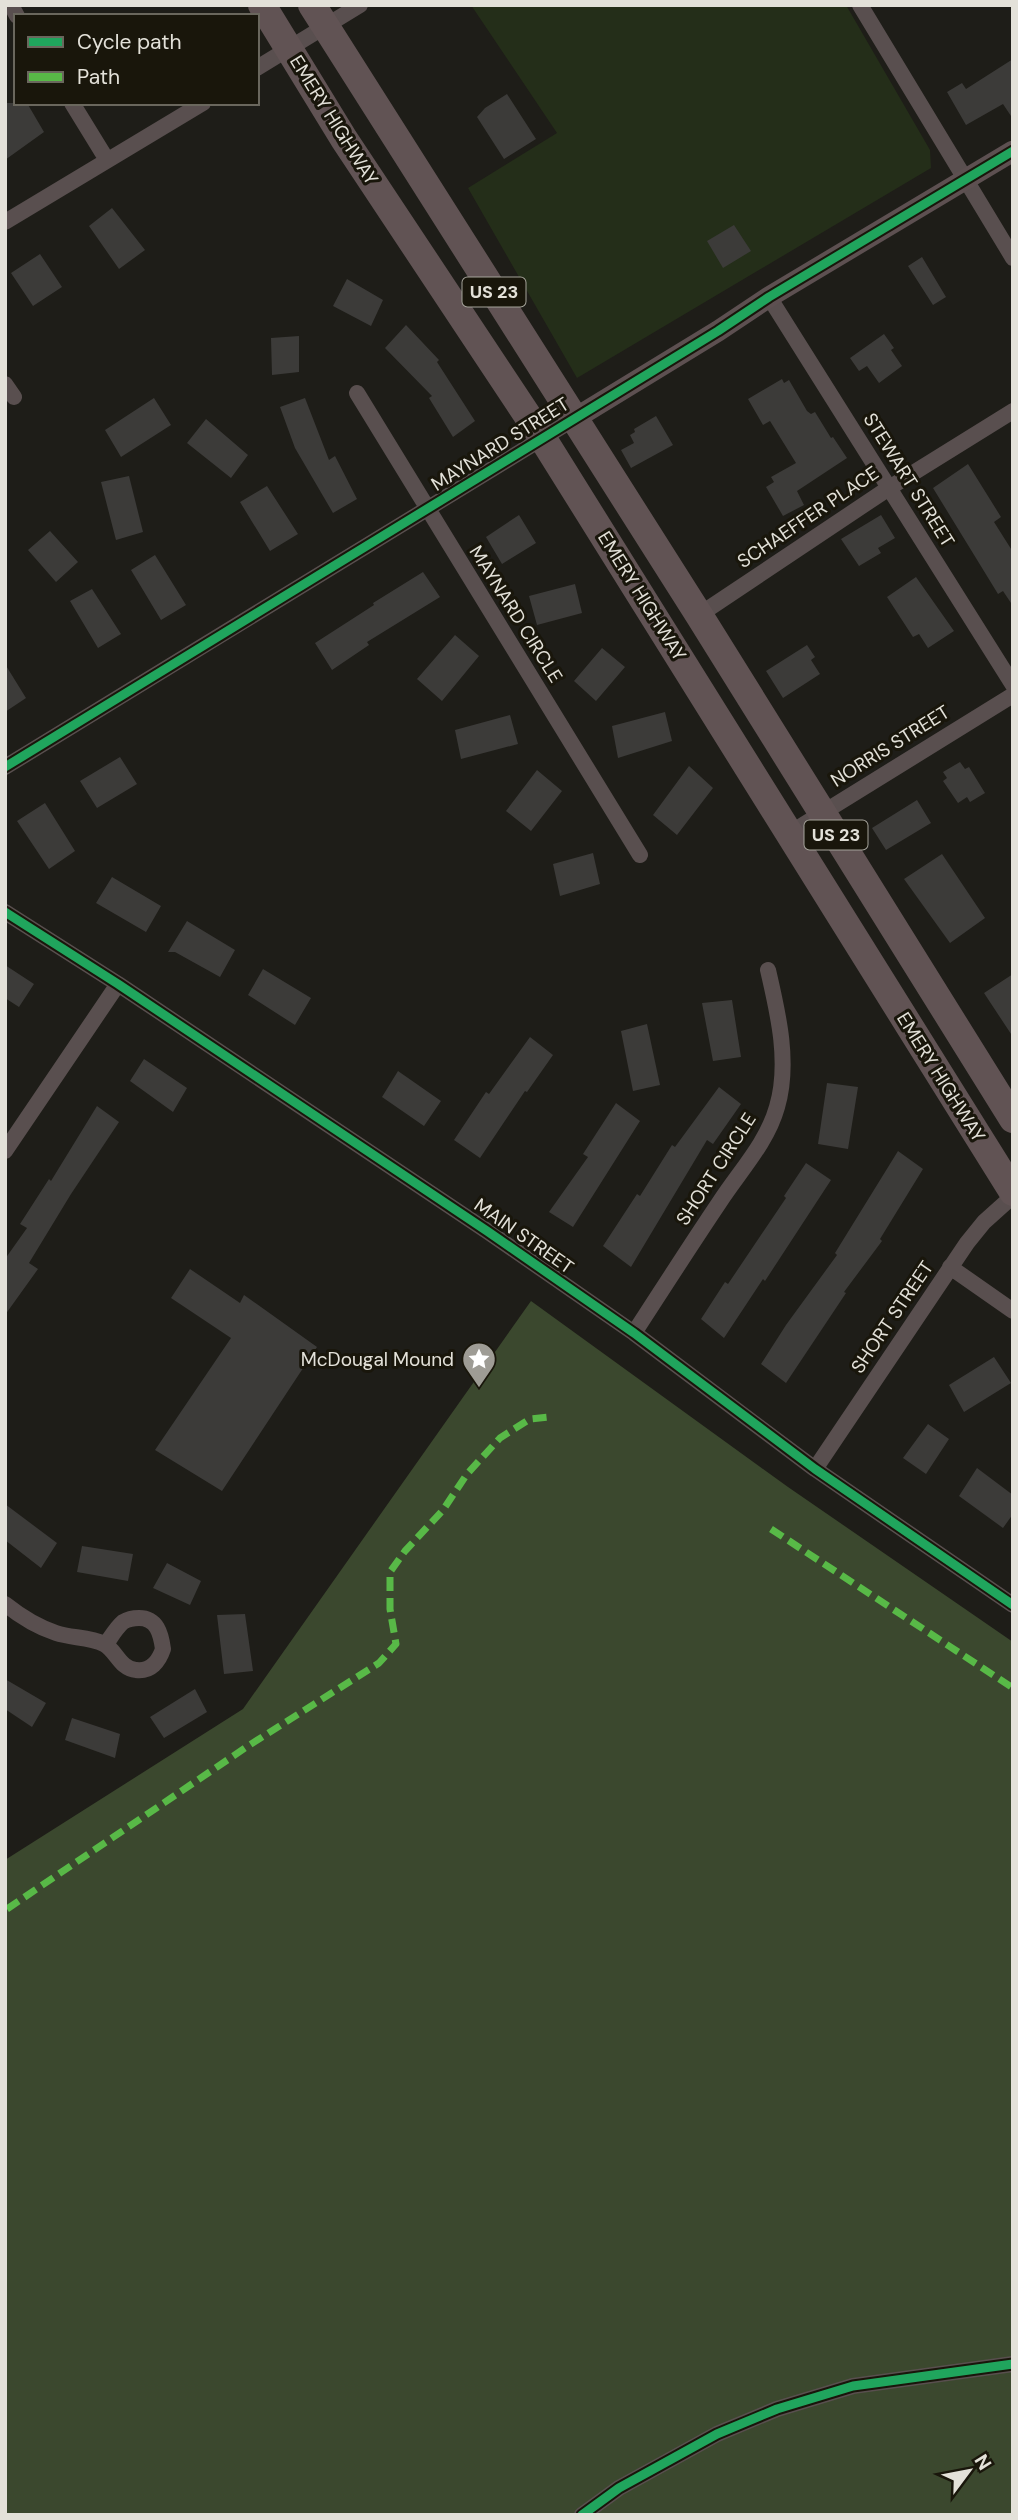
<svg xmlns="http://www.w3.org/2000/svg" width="1018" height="2520" font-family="'DM Sans',sans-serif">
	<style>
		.green { fill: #242e19 }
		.forest { fill: #3b482e }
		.building { fill: #3c3b39 }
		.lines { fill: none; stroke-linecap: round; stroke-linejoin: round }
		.street { stroke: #594f4f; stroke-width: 16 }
		.secondary { stroke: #5d5051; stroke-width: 21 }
		.highway { stroke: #615354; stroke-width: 28 }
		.quiet { stroke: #58b947; stroke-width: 7; stroke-dasharray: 14 7; stroke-linecap: butt }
		.cycleway-casing { stroke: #19160b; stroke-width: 13 }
		.cycleway { stroke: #20a55d; stroke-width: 9 }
		.labels { text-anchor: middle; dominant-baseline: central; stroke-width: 6; stroke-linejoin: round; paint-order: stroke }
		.shield { fill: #19160b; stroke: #a6a49b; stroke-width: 2 }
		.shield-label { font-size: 18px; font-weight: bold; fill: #e3e1d9 }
		.street-label { font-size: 19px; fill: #e3e1d9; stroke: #19160b }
		.poi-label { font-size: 19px; fill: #e3e1d9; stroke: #19160b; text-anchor: end }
	</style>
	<rect width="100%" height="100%" fill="#1e1d18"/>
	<path class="green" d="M471,5H846L930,150L931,168L577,378L468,188L557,133Z"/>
	<path class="forest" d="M531,1301L788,1487L1013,1642V2515H5V1860L243,1709Z"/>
	<path class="building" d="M1013,59V119L1003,104L966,125L947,92L962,83L966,89Z
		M507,94L536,139L504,159L477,117L485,108Z
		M5,103H27L44,132L5,160Z
		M112,208L145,250L119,269L89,226Z
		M734,225L751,251L723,268L707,241Z
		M40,254L62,287L33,306L11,273Z
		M922,257L946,297L933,305L908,266Z
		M347,279L383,300L371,326L333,306Z
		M406,325L439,360L437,362L475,421L453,437L429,398L432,396L385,348Z
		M884,334L894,348L891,350L902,366L879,383L867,366L859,371L850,358Z
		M299,336V372L272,375L271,338Z
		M782,379L784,383L789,380L807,411L811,414L815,412L831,438L833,437L847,458L797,491L804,505L783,516L766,487L774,482L771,477L796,463L770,421L763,425L748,399Z
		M154,398L171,425L121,457L105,430Z
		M305,398L329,460L335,456L357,499L333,513L295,448L280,407Z
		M656,416L673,445L631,468L621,450L634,443L630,435L635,432L634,429Z
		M206,419L248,455L231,478L187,443Z
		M968,464L1001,517L994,522L1013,552V606L1003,591L998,594L933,488Z
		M129,476L143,532L116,540L101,482Z
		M267,486L298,534L270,551L240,502Z
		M519,515L536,543L502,564L486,537Z
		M881,515L895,538L878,548L881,553L859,566L841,539Z
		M50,531L78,562L56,582L28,550Z
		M155,555L186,605L161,620L131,570Z
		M423,572L440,597L367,642L369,645L332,670L315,643L374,605L373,603Z
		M916,577L954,631L928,648L919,634L913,637L887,597Z
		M575,584L582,613L537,625L529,596Z
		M92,589L121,634L98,648L70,601Z
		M455,635L479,656L442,701L417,679Z
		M807,645L815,657L811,660L820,674L783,698L766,671Z
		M602,648L625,667L596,701L574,681Z
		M5,664L26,698L5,712Z
		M665,712L672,741L618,758L612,726Z
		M510,715L518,744L461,759L455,730Z
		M120,757L137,784L97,808L80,781Z
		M960,762L965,769L969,767L985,793L970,802L967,797L958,803L943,781L947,778L943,772Z
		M689,766L713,788L677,835L653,815Z
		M537,770L562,791L531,831L506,811Z
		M917,800L931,823L886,850L872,828Z
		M45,803L75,851L49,869L17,821Z
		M593,853L600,884L560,896L553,864Z
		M942,854L985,918L950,943L904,879Z
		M112,877L161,906L146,932L96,903Z
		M187,921L235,950L220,977L175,952H168Z
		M5,965L34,984L19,1007L5,998Z
		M263,969L311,998L295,1025L248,995Z
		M1013,974V1037L984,993Z
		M732,1000L741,1057L713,1061L702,1003Z
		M647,1024L660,1085L633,1091L621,1031Z
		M530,1037L553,1055L527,1092L525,1091L480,1158L454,1140L486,1092L489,1094Z
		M144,1059L187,1088L173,1112L130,1081Z
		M398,1071L441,1101L424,1126L382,1097Z
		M827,1083L858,1087L848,1149L818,1144Z
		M719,1087L741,1104L713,1144L707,1140L631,1267L603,1246L637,1194L640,1196L672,1145L675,1147Z
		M616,1103L640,1121L573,1227L549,1212L588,1157L583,1154Z
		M97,1106L119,1122L71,1194L29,1263L38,1269L5,1315V1259L27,1228L20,1224L49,1179L51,1181Z
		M898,1151L923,1169L880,1239L882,1241L844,1292L846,1293L786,1383L761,1364L786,1325L837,1255L835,1253Z
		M806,1163L831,1180L765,1281L763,1279L724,1338L701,1319L725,1282L728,1284L786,1198L784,1196Z
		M190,1269L240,1303L244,1295L317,1347L222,1491L155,1450L231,1338L171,1298Z
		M994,1357L1011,1383L964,1412L949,1385Z
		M928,1424L949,1439L926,1474L903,1458Z
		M977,1468L1013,1495V1514L1003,1528L959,1496Z
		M5,1504L57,1543L41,1568L5,1540Z
		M82,1546L133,1554L128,1581L77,1572Z
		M167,1563L201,1581L190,1605L153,1588Z
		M245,1614L253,1671L224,1674L217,1615Z
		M5,1679L46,1703L32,1727L5,1709Z
		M195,1689L207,1712L164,1738L150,1717Z
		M72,1718L120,1734L115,1758L65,1740Z"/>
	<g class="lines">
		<path class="street" d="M11,5L17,16
			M860,5L1013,258
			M257,68L360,5
			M72,103L107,160
			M5,222L203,103
			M769,297L1013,685
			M5,384L14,397
			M357,393L640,855
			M699,615L889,488L1013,411
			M5,767L574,419
			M790,833L1013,695
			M5,912L118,984L487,1231L634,1333L815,1469L1013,1605
			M5,1151L118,984
			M950,1267L1013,1311
			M634,1333C662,1290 690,1246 719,1203C739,1172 767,1143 777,1107C790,1063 778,1013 768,970
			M815,1469L967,1243L984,1222L1013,1196
			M5,1604C20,1616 38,1627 56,1633C71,1638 90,1637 104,1644C116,1650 120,1669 136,1670C151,1672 159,1661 163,1649C161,1634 157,1618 139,1618C133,1618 128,1619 123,1622C116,1628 111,1637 106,1644
			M582,2515L619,2488L717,2434L777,2409L853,2386L1013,2364"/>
		<path class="secondary" d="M574,419L718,331L769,297L1013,151"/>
		<path class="highway" d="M262,5L344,139L543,439L1013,1192
			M312,5L699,615L1013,1119"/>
		<path class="quiet" d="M771,1529L1013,1688
			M7,1909L248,1746L379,1663L396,1644L390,1609V1572L405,1551L443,1510L467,1474L500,1438L530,1419L549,1417"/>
		<g class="cycleway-casing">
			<path id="cycleway" d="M5,767L718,331L769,297L1013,151
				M5,912L118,984L487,1231L634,1333L815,1469L1013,1605
				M582,2515L619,2488L717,2434L777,2409L853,2386L1013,2364"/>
		</g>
		<use href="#cycleway" class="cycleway"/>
	</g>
	<defs>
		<g id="sight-pin" transform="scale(1.75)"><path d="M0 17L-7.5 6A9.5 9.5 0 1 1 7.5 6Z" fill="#9e9c95" stroke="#19160b"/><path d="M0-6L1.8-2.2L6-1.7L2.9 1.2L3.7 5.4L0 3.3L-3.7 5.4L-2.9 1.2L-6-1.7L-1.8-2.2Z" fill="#fff"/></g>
	</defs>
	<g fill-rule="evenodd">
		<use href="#sight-pin" x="479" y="1359"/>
	</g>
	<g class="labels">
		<g class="shield">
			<rect x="462.5" y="277.5" width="63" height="29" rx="5"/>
			<rect x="804.5" y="820.5" width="63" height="29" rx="5"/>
		</g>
		<g class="shield-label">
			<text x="494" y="292">US 23</text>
			<text x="836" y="835">US 23</text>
		</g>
		<g class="street-label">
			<text transform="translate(334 120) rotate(58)">EMERY HIGHWAY</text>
			<text transform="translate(500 444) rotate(-32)">MAYNARD STREET</text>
			<text transform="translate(909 480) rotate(58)">STEWART STREET</text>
			<text transform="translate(808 517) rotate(-34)">SCHAEFFER PLACE</text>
			<text transform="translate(642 596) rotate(58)">EMERY HIGHWAY</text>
			<text transform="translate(516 614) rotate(58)">MAYNARD CIRCLE</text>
			<text transform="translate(890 746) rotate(-32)">NORRIS STREET</text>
			<text transform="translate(941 1077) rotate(58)">EMERY HIGHWAY</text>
			<text transform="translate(716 1169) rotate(-57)">SHORT CIRCLE</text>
			<text transform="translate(524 1236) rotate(35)">MAIN STREET</text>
			<text transform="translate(892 1317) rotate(-56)">SHORT STREET</text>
		</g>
		<g class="poi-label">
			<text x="454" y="1359">McDougal Mound</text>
		</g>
	</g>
	<rect width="1018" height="2520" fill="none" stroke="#e3e1d9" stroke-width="14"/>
	<rect x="14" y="14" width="245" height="91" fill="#19160b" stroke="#6a675d" stroke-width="2"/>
	<rect x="28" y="37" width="35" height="10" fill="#20a55d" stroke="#6a675d" stroke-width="2"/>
	<text x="77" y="49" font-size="21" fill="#e3e1d9">Cycle path</text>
	<rect x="28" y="72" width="35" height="10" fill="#58b947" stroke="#6a675d" stroke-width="2"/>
	<text x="77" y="84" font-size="21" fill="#e3e1d9">Path</text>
	<g transform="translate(969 2471) rotate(58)" stroke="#19160b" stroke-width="5" paint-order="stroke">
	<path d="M0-5L12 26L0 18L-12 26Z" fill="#e3e1d9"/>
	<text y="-10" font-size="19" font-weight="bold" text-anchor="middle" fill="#e3e1d9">N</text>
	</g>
</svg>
